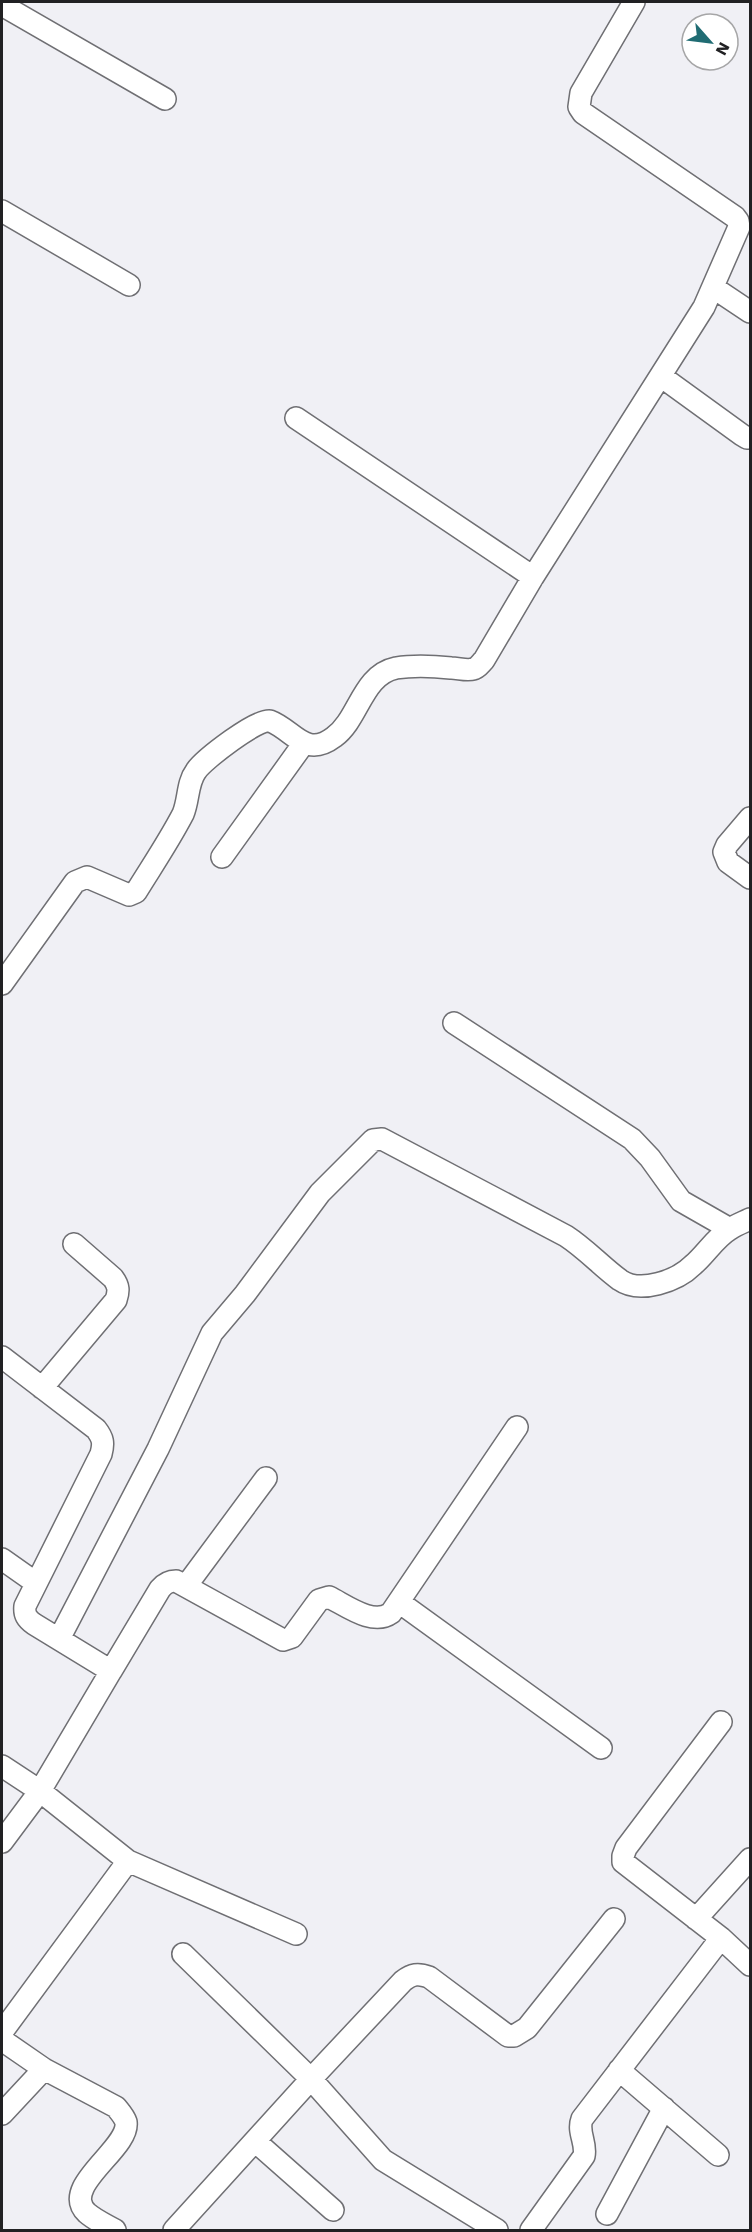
<svg xmlns="http://www.w3.org/2000/svg" width="752" height="2232" font-family="'Work Sans',sans-serif">
	<style>
		.lines { fill: none; stroke-linecap: round; stroke-linejoin: round }
		.street-casing { stroke: #6f6f73; stroke-width: 24 }
		.street { stroke: #fff; stroke-width: 21 }
	</style>
	<rect width="100%" height="100%" fill="#f0f0f5"/>
	<g class="lines">
		<g class="street-casing">
			<path id="street" d="M2,5L165,99
				M2,211L129,285
				M714,288L750,312
				M662,377L742,435L747,438L750,437
				M296,418L533,577
				M750,818L727,845L724,852L728,862L750,878
				M222,857L304,743
				M2,984L75,882L87,877L129,895L136,892C152,866 169,841 183,814C189,800 187,783 196,771C203,760 259,717 270,721C294,730 305,759 334,737C359,719 362,675 396,668C414,665 433,666 451,668C458,668 467,671 473,669C478,668 480,664 484,660L533,577L704,307L739,227L738,221L735,217L583,113L579,107L581,93L634,2
				M454,1023L632,1139L650,1158L681,1201L730,1229
				M2,1357L96,1429C103,1438 104,1443 101,1454L25,1606C24,1615 27,1619 34,1624L111,1671L40,1791L2,1842
				M42,1388L116,1300C119,1291 119,1286 113,1278L74,1244
				M2,1559L36,1583
				M186,1586L266,1478
				M399,1602L601,1748
				M59,1639L158,1449L212,1333L245,1294L320,1193L373,1140L382,1139L566,1236C586,1249 601,1266 620,1280C640,1294 677,1281 693,1265C706,1254 715,1238 730,1229C736,1225 744,1222 750,1219
				M111,1671L160,1589C165,1583 169,1581 176,1581L283,1640L292,1637L319,1600L329,1597C347,1606 373,1626 391,1613L517,1427
				M721,1722L626,1848L623,1856V1862L721,1938L750,1965
				M2,1766L40,1791L128,1861L296,1934
				M696,1919L750,1859
				M2,2032L128,1861
				M2,2040L44,2069L116,2107C120,2112 124,2116 126,2122C130,2149 59,2186 87,2213C95,2220 106,2225 115,2230
				M619,2070L718,2155
				M2,2114L44,2069
				M255,2141L333,2210
				M607,2214L664,2108
				M174,2230L311,2079L183,1954
				M497,2230L383,2160L311,2079L403,1981C412,1974 418,1973 429,1977L508,2036H514L527,2028L614,1919
				M531,2230L584,2156C587,2143 577,2132 582,2119L721,1938"/>
		</g>
		<use href="#street" class="street"/>
	</g>
	<rect width="752" height="2232" fill="none" stroke="#212123" stroke-width="6"/>
	<g transform="translate(710 42) rotate(118)"><circle r="28" fill="#ffffff" stroke="#a6a6a7" stroke-width="1.5"/>
	<path d="M0-4.5L10 22L0 15L-10 22Z" fill="#206c73"/>
	<text y="-9" font-size="16" font-weight="bold" text-anchor="middle" fill="#212123">N</text>
	</g>
</svg>
